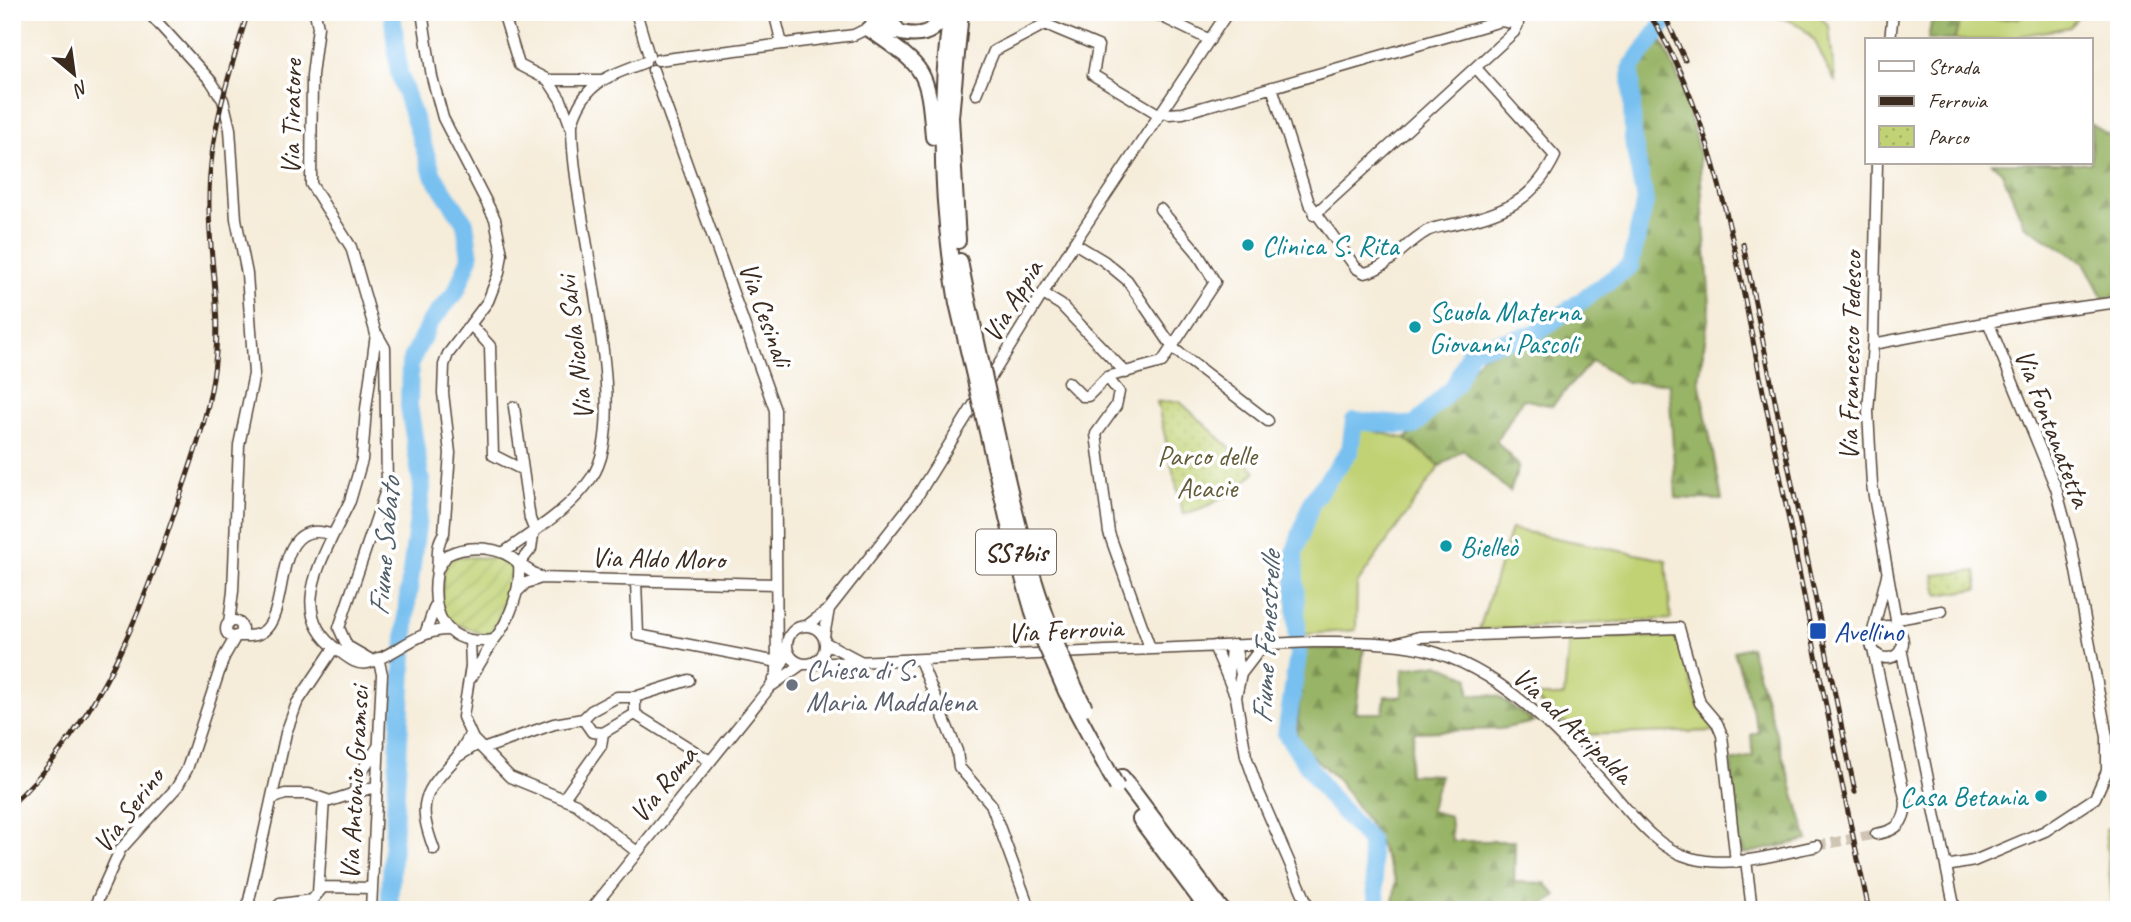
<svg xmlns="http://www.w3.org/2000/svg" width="2131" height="922" font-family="Caveat,sans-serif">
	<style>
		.grass { fill: #c1d275; stroke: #7e7e4a; stroke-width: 2 }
		.forest { fill: url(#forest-firs); stroke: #6a6f42; stroke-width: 2 }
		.park { fill: url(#park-dots); stroke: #7e7e4a; stroke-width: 2 }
		.garden { fill: url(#garden-furrows); stroke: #7e7e4a; stroke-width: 2 }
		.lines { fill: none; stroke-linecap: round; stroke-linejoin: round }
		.river { stroke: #77c0f0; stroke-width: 18 }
		.minor-tunnel { stroke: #d0c5b4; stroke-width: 10; stroke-dasharray: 10 5; stroke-linecap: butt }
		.minor-casing { stroke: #57473a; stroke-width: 13 }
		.highway-casing { stroke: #57473a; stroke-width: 18 }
		.minor { stroke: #fff; stroke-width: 10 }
		.highway { stroke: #fff; stroke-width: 14 }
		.rail-casing { stroke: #3b2a1e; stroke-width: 5 }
		.rail { stroke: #fff; stroke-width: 2.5; stroke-dasharray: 8; stroke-linecap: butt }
		.highway-bridge-casing { stroke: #57473a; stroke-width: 18; stroke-linecap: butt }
		.highway-bridge { stroke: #fff; stroke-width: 14 }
		.culture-dot { fill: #0f9aa8; stroke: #fff; stroke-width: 2.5 }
		.transit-dot { fill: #1a4fb4; stroke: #fff; stroke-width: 2.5 }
		.worship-dot { fill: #6b7280; stroke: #fff; stroke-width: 2.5 }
		.labels { text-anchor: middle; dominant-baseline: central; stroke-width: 7; stroke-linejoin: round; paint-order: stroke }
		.shield { fill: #fff; stroke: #766a62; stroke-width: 2 }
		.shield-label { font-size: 26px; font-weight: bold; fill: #3b2a1e }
		.street-label { font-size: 28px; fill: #3b2a1e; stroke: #fff }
		.culture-label { font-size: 28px; fill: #0d838f; stroke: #fff; text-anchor: start }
		.park-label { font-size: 28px; fill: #635c38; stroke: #fff }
		.transit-label { font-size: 28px; fill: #164399; stroke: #fff; text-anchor: start }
		.worship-label { font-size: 28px; fill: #5b616d; stroke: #fff; text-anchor: start }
		.water-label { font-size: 30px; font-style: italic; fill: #505e68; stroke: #fff }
	</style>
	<defs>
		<pattern id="forest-firs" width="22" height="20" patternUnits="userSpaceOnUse" patternTransform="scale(1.75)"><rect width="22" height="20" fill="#98b466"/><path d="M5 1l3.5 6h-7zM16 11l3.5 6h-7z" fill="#7d9353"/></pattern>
		<pattern id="park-dots" width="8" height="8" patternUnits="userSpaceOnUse" patternTransform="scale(1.75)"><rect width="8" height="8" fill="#c1d275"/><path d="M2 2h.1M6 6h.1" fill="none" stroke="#a7b465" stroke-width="1.8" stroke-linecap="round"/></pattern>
		<pattern id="garden-furrows" width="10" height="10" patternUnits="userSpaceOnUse" patternTransform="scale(1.75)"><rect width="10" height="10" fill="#c1d275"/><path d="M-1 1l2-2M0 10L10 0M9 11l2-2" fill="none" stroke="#a7b465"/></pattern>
	</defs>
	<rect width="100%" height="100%" fill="#fff"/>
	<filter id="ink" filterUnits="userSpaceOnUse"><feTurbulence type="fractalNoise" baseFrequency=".0143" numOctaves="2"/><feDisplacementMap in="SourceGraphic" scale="14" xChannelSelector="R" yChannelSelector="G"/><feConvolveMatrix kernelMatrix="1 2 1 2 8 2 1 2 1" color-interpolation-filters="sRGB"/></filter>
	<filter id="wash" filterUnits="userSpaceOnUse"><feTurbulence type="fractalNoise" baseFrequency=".00686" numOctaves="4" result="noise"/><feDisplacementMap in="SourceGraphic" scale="28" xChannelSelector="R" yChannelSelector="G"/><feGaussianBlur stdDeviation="1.57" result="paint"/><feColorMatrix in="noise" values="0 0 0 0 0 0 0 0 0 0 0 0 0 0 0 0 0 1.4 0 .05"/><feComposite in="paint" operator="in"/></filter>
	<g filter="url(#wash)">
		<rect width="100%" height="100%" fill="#f5ecd9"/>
		<path class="grass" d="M1752,12H1820L1819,15L1829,26L1835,81C1825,68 1823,55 1815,42C1801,19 1777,16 1752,12Z
			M2020,12H2081L2070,27L1995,40H1954L1960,20L2020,18Z
			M1358,427L1406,439L1440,466L1357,584L1356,630L1301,635L1298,556L1313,505L1353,453Z
			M1511,529L1666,560L1671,619L1479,630Z
			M1678,637L1699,707L1716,731L1574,735L1573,729L1565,722L1561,723L1533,696H1564L1569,638Z
			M2119,825V910H2113L2105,829Z"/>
		<path class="forest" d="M1933,12H2020V18L1961,20L1954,40H1928Z
			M1659,34L1683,89L1699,154L1710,306L1699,380L1722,500L1676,498L1669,383L1626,382L1592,361L1552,406L1523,399L1496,441L1519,466L1510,492L1463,450L1440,466L1406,439L1454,391L1482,356L1536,339L1630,269L1646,205L1637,150L1635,70Z
			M2091,124L2119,141V296L2103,298L2084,262L2024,225L2002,172L1992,163H2091Z
			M1750,647L1808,840L1740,855L1731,761L1753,756L1751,735L1759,732L1734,651Z
			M1364,648L1356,713H1383L1385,696L1402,697L1403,669L1439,664L1469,678V694L1498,696L1534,722L1501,729L1414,732L1408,774L1440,775L1430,811L1450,816L1452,841H1515L1514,882L1545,883L1557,896L1535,910H1392L1396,881L1371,826L1336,778L1296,741L1304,649Z"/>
		<path class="park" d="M1179,401L1256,471C1233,494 1214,506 1183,514L1157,402Z
			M1976,571L1978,589L1938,595L1934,575Z"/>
		<path class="garden" d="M454,556L504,559L512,561L516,567L494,631L485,635L446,620L440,614L445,561Z"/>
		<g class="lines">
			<path class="river" d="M389,910L407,604L422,487L409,406L410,363L430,322L456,292L470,257L465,223L433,175L399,73L392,12
				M1378,910L1369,840L1329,796L1286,734L1298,655L1294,554L1312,501L1350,450L1354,421L1414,426L1455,385L1471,349L1535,334L1630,266L1645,202L1633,139L1631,68L1672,12"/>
		</g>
	</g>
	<g filter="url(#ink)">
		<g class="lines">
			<path class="minor-tunnel" d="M1817,846L1876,834"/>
			<g class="minor-casing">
				<path id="minor" d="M148,12L211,81L223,100L230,129L236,219L247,274L254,374L239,445L233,591L229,623
					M315,12L318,27L312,75L311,184L351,247L376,334L366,409L362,460L350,501L333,535
					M422,12L432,77L443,118L495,219L502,254L499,273L488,301L448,354L444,365L443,393L450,453L444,533C435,546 439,557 437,571C430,613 444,647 494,640C510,620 521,590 519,564C503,546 468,544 447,555L437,570
					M503,12L519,65L548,80
					M636,12L649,56
					M774,12L782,44
					M1152,12L1210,40
					M1890,40L1893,12
					M658,60L854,35L872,26
					M653,70L775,410L777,674
					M1272,87L1309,203L1356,268L1365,273C1390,267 1405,243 1427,231C1437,226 1452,225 1463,222C1507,212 1535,198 1555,156L1476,68
					M976,94L994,51L1045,24L1098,46L1093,75L1160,115
					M1162,111L1169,114L1183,113L1501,21L1518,24L1514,32L1314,215
					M572,130L561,100L548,80H601
					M1877,163L1873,344L1868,412L1872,485L1898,631
					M1074,243L1104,261L1127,280L1174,349L1268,421
					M1043,294L1061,305L1126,373
					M471,325L490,346L493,455L523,470
					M1873,344L2042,312L2119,302
					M1107,377L1119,392L1116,406L1096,434L1109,533L1150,648
					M1068,382L1082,396H1088L1107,377L1162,362L1215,282L1196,251L1160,209
					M514,407L530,519L534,529
					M534,529L531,549L519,564L541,578
					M503,553C534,531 571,509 592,477C635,415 570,208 572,124C584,82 607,77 645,62
					M636,581L638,635L778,662
					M515,594L526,583L541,578L775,584
					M1897,619L1942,611
					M226 629a8 8 0 1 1 16 0a8 8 0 1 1-16 0Z
					M808,625L829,609L916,498L1074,243L1228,12
					M787 645a19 19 0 1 1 38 0a19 19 0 1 1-38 0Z
					M1871 642a16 16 0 1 1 32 0a16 16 0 1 1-32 0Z
					M425,634L435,606
					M1872,635L1887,575
					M237,636C247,636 256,637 264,631C291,610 270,513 333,535C314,575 293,619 339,651C347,657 357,666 368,663C396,655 417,630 447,630
					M824,636L829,609
					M470,640L471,666L463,717L473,739L510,777L576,804L637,852
					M826,643L860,661
					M1394,644L1419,637L1679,628L1700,703L1717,723L1722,735L1736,862
					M1235,645L1241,674L1236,697
					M1214,646L1236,697L1246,756L1258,790L1310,910
					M1901,648L1955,910
					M1873,649L1906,803C1905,824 1896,831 1876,834
					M920,660L957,751L959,767L991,804L1030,910
					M373,661L347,646L339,628L387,487L385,348L377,334
					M809,664L1312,642C1349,642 1387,641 1423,649C1503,669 1558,732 1611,791C1633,816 1657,849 1691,858C1732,869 1776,854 1817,846
					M1241,674L1264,644
					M1229,676L1231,645
					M471,678L494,640
					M773,685L802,664
					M635,714L710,761
					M583,719L592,732L603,733L635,714V697
					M470,735L457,757L478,744
					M483,749L554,724L583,719L591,711L617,697H635L689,680
					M355,793L356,780L379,745
					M564,798L601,746L603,733
					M272,799L285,794H309L330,801L377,786
					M434,849C416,801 424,793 457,757
					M1746,860L1752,910
					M1946,866L1974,861L2045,831L2095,798L2107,771V737L2071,544L2056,488L1989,324
					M318,893L324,799
					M93,910L120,850L177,787L187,769L224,657L236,636
					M252,910L248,905L286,733L297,703L334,648
					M275,910L280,904L312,900L323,887L372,888
					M371,910L382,674L378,658
					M591,910L770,687L788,652L779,647"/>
			</g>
			<g class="highway-casing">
				<path id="highway" d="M880,12L897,29
					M951,12C937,110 941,206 957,303
					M873,24C899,34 932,46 944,12
					M869,29C925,68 928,68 933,137
					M958,241L951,117L961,12
					M960,261L968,301
					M1122,777L1222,910
					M1140,819L1208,910"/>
			</g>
			<use href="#minor" class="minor"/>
			<use href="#highway" class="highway"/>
			<g class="rail-casing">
				<path id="rail" d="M1648,12C1718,121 1738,271 1764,396C1799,567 1831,739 1869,910
					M1663,12L1685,60
					M1743,244L1855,792
					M12,804C100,721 137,622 175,511C193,458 212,408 216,352C220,300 208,250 209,199C209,135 229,73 248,12"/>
			</g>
			<use href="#rail" class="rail"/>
			<g class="highway-bridge-casing">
				<path id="highway-bridge" d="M968,301C999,437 1021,582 1085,708
					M957,303L1013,543L1037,626L1066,692L1117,787"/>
			</g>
			<use href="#highway-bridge" class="highway-bridge"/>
		</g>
	</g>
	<g class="culture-dot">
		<circle cx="1248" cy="245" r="7"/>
		<circle cx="1415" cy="327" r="7"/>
		<circle cx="1446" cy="546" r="7"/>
		<circle cx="2041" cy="796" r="7"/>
	</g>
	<rect class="transit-dot" x="1809" y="622" width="18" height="18" rx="3.5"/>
	<circle class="worship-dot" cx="792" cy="685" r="7"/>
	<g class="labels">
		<rect class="shield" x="976" y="529.5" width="80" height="45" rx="5"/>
		<g class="shield-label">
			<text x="1016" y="552">SS7bis</text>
		</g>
		<g class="street-label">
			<text transform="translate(291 117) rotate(-89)">Via Tiratore</text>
			<text transform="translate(1012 301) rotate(-59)">Via Appia</text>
			<text transform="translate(766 314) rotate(70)">Via Cesinali</text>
			<text transform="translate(575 348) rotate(-97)">Via Nicola Salvi</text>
			<text transform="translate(1850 356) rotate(-89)">Via Francesco Tedesco</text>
			<text transform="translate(2053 428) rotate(69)">Via Fontanatetta</text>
			<text transform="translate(658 558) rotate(1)">Via Aldo Moro</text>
			<text transform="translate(1065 630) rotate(-3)">Via Ferrovia</text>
			<text transform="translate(1573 725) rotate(44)">Via ad Atripalda</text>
			<text transform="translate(354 783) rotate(-87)">Via Antonio Gramsci</text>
			<text transform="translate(663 784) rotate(-51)">Via Roma</text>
			<text transform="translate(128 810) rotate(-53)">Via Serino</text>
		</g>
		<g class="culture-label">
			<text x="1262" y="245">Clinica S. Rita</text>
			<text x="1429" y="311">Scuola Materna<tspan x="1429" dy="32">Giovanni Pascoli</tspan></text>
			<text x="1460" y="546">Bielleò</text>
			<text x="2027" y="796" text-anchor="end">Casa Betania</text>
		</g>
		<g class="park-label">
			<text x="1207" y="455">Parco delle<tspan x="1207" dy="32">Acacie</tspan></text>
		</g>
		<g class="transit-label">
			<text x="1834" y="631">Avellino</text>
		</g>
		<g class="worship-label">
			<text x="806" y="669">Chiesa di S.<tspan x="806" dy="32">Maria Maddalena</tspan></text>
		</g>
		<g class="water-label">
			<text transform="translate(384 547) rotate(-85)">Fiume Sabato</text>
			<text transform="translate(1266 638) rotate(-87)">Fiume Fenestrelle</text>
		</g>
	</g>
	<rect width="2131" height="922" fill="none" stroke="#fff" stroke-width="42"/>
	<rect x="1865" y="38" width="228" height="126" fill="#ffffff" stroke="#b1aaa5" stroke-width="2"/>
	<rect x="1879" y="61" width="35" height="10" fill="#ffffff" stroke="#b1aaa5" stroke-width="2"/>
	<text x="1928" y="74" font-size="21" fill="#3b2a1e">Strada</text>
	<rect x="1879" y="96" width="35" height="10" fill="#3b2a1e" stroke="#b1aaa5" stroke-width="2"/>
	<text x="1928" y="108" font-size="21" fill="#3b2a1e">Ferrovia</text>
	<rect x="1879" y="126" width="35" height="21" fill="url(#park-dots)" stroke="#b1aaa5" stroke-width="2"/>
	<text x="1928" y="144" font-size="21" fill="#3b2a1e">Parco</text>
	<g transform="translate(74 74) rotate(151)" stroke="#ffffff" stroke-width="5" paint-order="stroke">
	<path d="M0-5L12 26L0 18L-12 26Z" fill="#3b2a1e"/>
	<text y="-10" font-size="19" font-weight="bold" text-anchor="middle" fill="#3b2a1e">N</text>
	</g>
</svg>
